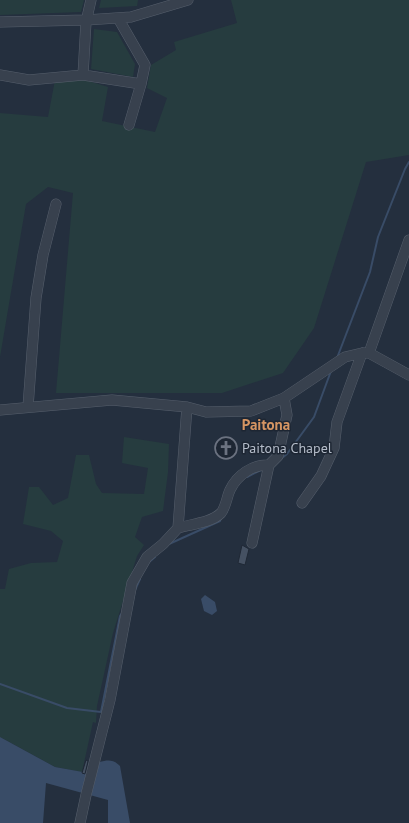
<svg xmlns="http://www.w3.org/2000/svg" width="409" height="823" font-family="'PT Sans',sans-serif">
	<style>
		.green { fill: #263c3f }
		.water { fill: #394c67 }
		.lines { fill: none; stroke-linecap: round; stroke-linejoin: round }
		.stream { stroke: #394c67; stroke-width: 2 }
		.building { fill: #455162; stroke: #1f2835 }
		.minor-casing { stroke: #565f6c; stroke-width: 11 }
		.minor { stroke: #38414e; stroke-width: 10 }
		.labels { text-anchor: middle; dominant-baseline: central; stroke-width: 3; stroke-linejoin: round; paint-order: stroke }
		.poi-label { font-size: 14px; fill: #b4bcc9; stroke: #1d2633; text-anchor: start }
		.neighbourhood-label { font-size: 15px; font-weight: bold; fill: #d59563; stroke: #1d2633 }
	</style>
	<rect width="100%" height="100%" fill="#242f3e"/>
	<path class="green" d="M0,0H84L81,12L0,15Z
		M101,0H138L137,6L99,8Z
		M231,0H409V155L366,162L314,328L283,373L222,393H56L73,193L48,187L26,204L0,357V113L48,117L55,80L82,79L108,87L102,121L155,132L167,98L147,88L151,65L176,50L174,42L237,23Z
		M94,29L117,32L135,64L133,77L91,69Z
		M124,437L169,444L168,472L163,511L142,517L135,537L144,545L137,556L113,633L97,706L96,723L93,722L82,772L55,767L0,737V589H5L9,569L31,563L57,562L63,541L51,531L23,524L29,487H39L53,505L68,498L76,455H89L96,484L102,493L144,494L148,468L122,463Z"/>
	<path class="water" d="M205,595L215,602L217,611L212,615L204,611L201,599Z
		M0,737L55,767L94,774L99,762C108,760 113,759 120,766L130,823H108V800L46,783L43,823H0Z"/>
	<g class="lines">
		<path class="stream" d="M337,358L370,272L378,237L405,169L409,162
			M282,458L287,454L314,417L331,371
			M247,477L261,470
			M169,544L220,521L221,518
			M148,563L155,557
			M135,590L140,579
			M0,684L67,708L101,712L120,616L122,613"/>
	</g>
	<path class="building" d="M219,440L235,443L233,456L217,453Z
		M242,545L249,549L245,565L238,563Z
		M86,760L88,761L85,774L82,773Z"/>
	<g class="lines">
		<g class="minor-casing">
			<path id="minor" d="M118,18L145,65L141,84L129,125
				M0,22L86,20L131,17L188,0
				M0,75L29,80L83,75L141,84
				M83,75L86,22L91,0
				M369,353L409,240
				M28,407L36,298L43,255L56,204
				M0,410L112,400L187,407L206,412L251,411L284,398L345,357L362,353H369L409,375
				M302,503L321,476L334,448L337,422L362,353
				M178,528C191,524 211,523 221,513C226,507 227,496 230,490C237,475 253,464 269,465L278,456L287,415L284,398
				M252,543L269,465
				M80,823L86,795L110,700L132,583L147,557L163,544L178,528L187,407"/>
		</g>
		<use href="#minor" class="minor"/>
	</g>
	<defs>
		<g id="church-ring" transform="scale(1.15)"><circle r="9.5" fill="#1d2633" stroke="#6b7280" stroke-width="1.5"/><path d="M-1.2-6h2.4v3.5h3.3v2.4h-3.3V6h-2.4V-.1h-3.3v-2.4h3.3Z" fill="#6b7280"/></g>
	</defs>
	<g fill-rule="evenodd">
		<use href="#church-ring" x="226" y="448"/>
	</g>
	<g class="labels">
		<g class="poi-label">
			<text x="242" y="448">Paitona Chapel</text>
		</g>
		<g class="neighbourhood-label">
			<text x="266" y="424">Paitona</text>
		</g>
	</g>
</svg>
